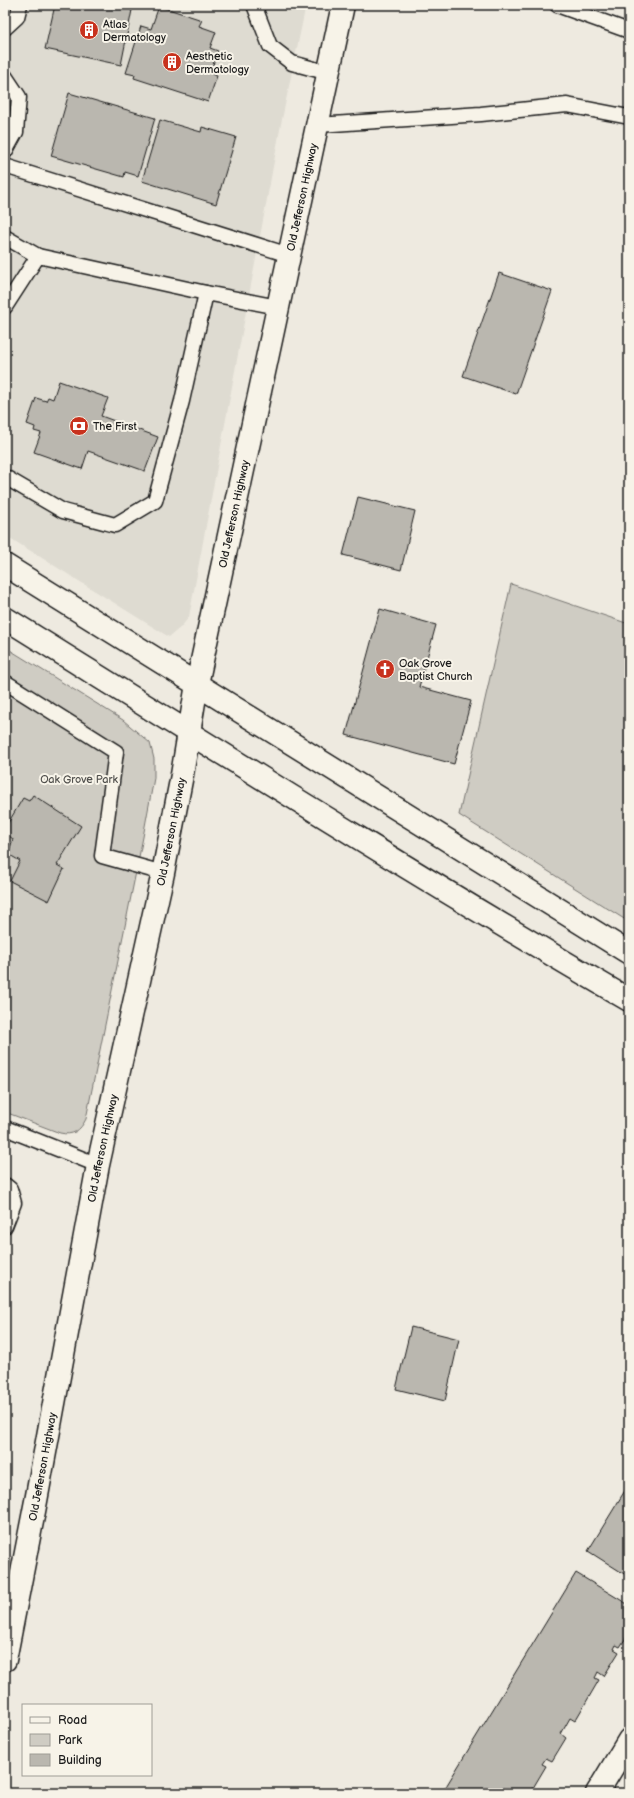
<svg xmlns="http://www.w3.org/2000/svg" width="634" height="1798" font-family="'Balsamiq Sans',sans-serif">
<rect width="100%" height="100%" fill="#eeeae0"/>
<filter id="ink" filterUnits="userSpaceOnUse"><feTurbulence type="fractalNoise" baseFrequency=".025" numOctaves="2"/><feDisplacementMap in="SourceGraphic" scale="8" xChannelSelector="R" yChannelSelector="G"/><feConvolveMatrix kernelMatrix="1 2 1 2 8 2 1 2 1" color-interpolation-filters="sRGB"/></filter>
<g filter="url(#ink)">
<path fill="#dedbd1" d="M5,5H306L281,124L189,617L181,627L169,637L5,535Z"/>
<g fill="#cfccc3" stroke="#767470">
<path d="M511,584L629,624V922L459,815Z"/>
<path d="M5,647L123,720L150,743L154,759V778L143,837L86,1119C80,1131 73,1136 60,1133L5,1112Z"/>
</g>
<g fill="#bab7af" stroke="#1c1c1c">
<path d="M55,5H122V8L132,10L121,65L45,49Z"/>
<path d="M611,5H629V10Z"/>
<path d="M159,6L202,20L199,26L216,32L210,48L218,51L210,73L217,76L208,102L134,78L135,75L126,73L141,26L151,29Z"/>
<path d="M69,93L155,118L138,176L125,172L124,177L51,156Z"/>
<path d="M160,120L201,132L202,127L236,137L216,204L142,181Z"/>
<path d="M499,273L552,291L516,394L463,376Z"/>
<path d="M59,381L108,398L101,416L158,437L145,471L88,451L82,469L34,452L41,433L34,431L35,427L27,424L36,398L46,401L48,397L53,399Z"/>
<path d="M358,497L415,511L401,570L343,555Z"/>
<path d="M380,609L436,625L419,687L471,701L454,764L346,735Z"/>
<path d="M33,795L81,826L57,865L64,869L49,901L10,881L20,861L8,854L13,839L5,833V828L23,798L29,801Z"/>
<path d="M411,1327L459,1339L445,1401L396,1389Z"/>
<path d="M629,1484V1577L588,1551Z"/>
<path d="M576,1573L629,1605V1633L620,1647L616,1645L614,1649L619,1652L604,1676L598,1672L595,1678L599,1680L575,1721L570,1718L561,1734L566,1738L552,1761L546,1758L542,1764L546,1766L530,1793H442Z"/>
</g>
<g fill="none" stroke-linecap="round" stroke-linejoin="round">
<defs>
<g id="service">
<path d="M254,5L270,46L292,63L329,73"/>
<path d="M557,5L629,31"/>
<path d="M5,28L17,17L20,5"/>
<path d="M5,76L19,97L16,132L5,152"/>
<path d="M318,125L481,114L567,105L629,117"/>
<path d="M5,166L289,255"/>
<path d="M5,237L38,256"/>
<path d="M5,307L38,256L206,293L278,307"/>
<path d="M5,477L63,511L115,525L155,501L182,401L206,293"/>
<path d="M5,682L116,752L102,856L163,873"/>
<path d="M5,1128L98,1165"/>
<path d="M5,1185L10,1189L14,1203L5,1226"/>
</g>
<path id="minor" d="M597,1793L629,1740"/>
<g id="primary">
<path d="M5,565L629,953"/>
<path d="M5,618C212,747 418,877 629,1000"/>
<path id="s1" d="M5,1660L36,1501L98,1165L163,873L182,775L197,684L343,5"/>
</g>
</defs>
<use href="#service" stroke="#1c1c1c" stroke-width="17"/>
<use href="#minor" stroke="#1c1c1c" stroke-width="25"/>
<use href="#primary" stroke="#1c1c1c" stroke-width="25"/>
<use href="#service" stroke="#f7f3e8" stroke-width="14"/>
<use href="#minor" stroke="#f7f3e8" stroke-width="22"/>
<use href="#primary" stroke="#f7f3e8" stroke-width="22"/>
</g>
</g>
<defs>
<symbol id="building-disc" viewBox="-11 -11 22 22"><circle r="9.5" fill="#c8321e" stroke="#f7f3e8"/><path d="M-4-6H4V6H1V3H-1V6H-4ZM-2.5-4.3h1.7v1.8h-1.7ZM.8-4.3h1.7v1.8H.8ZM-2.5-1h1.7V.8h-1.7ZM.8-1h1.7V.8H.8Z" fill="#fff"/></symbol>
<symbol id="bank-disc" viewBox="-11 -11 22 22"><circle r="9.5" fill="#c8321e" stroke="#f7f3e8"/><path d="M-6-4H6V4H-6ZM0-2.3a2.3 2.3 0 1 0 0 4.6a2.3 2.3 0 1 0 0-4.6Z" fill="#fff"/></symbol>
<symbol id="church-disc" viewBox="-11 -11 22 22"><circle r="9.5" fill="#c8321e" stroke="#f7f3e8"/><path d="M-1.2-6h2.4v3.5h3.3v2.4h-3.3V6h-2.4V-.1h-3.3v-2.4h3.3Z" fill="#fff"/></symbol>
</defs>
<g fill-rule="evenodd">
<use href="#building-disc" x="78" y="19" width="22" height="22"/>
<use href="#building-disc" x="161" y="51" width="22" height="22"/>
<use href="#bank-disc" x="68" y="415" width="22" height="22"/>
<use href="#church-disc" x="374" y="658" width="22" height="22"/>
</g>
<g text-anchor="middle" stroke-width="4" stroke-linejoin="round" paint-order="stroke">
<g font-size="11" fill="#1c1c1c" stroke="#f7f3e8" text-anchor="start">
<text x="103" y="28">Atlas<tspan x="103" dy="13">Dermatology</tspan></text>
<text x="186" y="60">Aesthetic<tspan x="186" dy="13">Dermatology</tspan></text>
<text x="93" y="430">The First</text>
<text x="399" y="667">Oak Grove<tspan x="399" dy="13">Baptist Church</tspan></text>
</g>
<g font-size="11" fill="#1c1c1c" stroke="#f7f3e8">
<text dy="4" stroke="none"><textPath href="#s1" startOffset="1493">Old Jefferson Highway</textPath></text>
<text dy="4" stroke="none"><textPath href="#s1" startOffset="1169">Old Jefferson Highway</textPath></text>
<text dy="4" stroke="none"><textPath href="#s1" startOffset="845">Old Jefferson Highway</textPath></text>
<text dy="4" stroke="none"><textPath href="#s1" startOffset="521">Old Jefferson Highway</textPath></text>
<text dy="4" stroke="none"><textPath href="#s1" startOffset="197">Old Jefferson Highway</textPath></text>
</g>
<g font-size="11" fill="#52514e" stroke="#f7f3e8">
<text x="79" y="783">Oak Grove Park</text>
</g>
</g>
<rect width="634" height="1798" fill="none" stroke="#f7f3e8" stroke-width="20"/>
<rect x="10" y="10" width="614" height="1778" fill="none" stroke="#1c1c1c" stroke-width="1.5" filter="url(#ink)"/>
<rect x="22" y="1704" width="130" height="72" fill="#f7f3e8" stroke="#9f9d96"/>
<rect x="30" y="1717" width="20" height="6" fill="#f7f3e8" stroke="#9f9d96"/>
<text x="58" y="1724" font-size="12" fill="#1c1c1c">Road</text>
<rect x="30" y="1734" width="20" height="12" fill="#cfccc3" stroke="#9f9d96"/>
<text x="58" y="1744" font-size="12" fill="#1c1c1c">Park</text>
<rect x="30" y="1754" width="20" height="12" fill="#bab7af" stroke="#9f9d96"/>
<text x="58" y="1764" font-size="12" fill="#1c1c1c">Building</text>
</svg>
